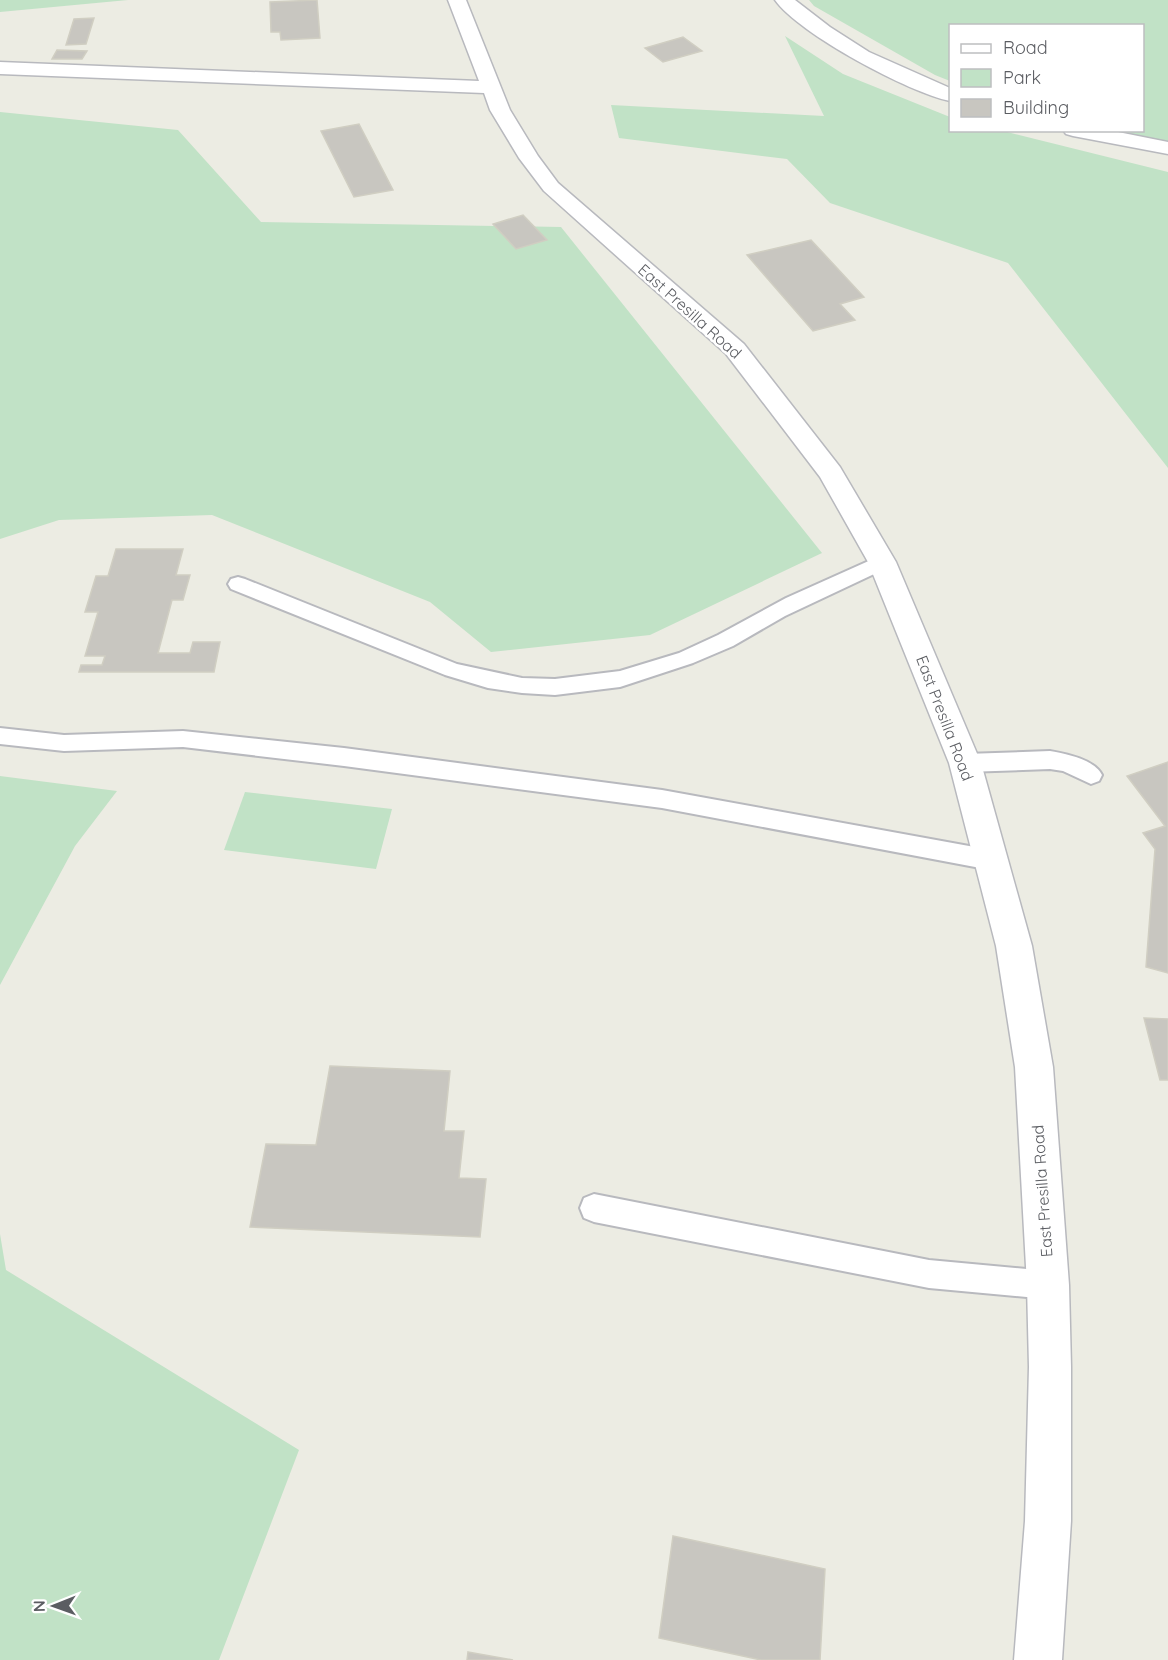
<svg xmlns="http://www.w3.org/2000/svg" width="1168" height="1660" font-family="Quicksand,sans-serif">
<rect width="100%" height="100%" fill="#ecece3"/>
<g fill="#c1e2c6">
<path d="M0,0H128L0,12Z"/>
<path d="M809,0H1168V142L1111,131L1142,130V26H950V81L935,75L814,6Z"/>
<path d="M785,36L843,74L950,117V130L1003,131L1168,172V468L1008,263L830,203L787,159L619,138L611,105L824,116Z"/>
<path d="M0,112L178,130L261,222L561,227L822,553L650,635L491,652L430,602L212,515L59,520L0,539Z"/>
<path d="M0,776L117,791L75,846L0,985Z"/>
<path d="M245,792L392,809L376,869L224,850Z"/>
<path d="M0,1234L6,1270L299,1450L219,1660H0Z"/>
</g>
<g fill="#c8c6c0" stroke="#d0cec2" stroke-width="1.5">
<path d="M317,0L320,38L281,40L280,32H271L270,2Z"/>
<path d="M94,18L86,44L66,45L74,19Z"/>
<path d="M683,37L702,51L663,62L645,48Z"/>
<path d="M57,50L87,51L82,59H52Z"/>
<path d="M359,124L393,190L354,197L321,131Z"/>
<path d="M523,215L547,240L516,249L493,224Z"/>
<path d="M811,240L864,297L840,304L855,320L813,331L747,255Z"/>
<path d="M116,549H183L176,575H190L183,600H172L158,653H190L193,642H220L214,672H79L81,665H102L105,656H85L98,612H85L96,576H108Z"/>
<path d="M1168,762V973L1146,967L1155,849L1143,833L1165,826L1127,776Z"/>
<path d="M1144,1018L1168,1019V1080H1160Z"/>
<path d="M330,1066L450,1071L444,1131H464L459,1178L486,1179L480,1237L250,1227L266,1144L316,1145Z"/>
<path d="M673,1536L825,1569L820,1660H761L659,1638Z"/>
<path d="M468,1652L513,1660H467Z"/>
</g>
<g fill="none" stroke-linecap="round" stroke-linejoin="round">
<defs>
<g id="service">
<path d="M882,555L889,557L892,562L889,567L785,616L733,646L693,663L620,687L555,695L522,693L488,688L445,675L231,589L228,584L231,579L238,577L245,579L457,664L522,678L555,679L620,671L679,653L718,635L786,598Z"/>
<path d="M0,728L64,735L183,731L344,748L662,790L991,850L999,853L1002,860L999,867L991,870L662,808L344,766L183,747L64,751L0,744Z"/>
<path d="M1050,751C1066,754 1094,759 1102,775L1099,781L1091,784L1063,771L1050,769L965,772L957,769L954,763L957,757L965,754Z"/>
<path d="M594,1194L929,1260L1048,1271L1058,1275L1062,1285L1058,1295L1048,1299L929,1288L594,1222L584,1218L580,1208L584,1198Z"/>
</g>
<g id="minor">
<path d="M448,0H466L510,110L538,156L558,183L744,344L840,467L896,562L981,763L1032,946L1053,1067L1069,1285L1071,1367V1521L1062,1660H1014L1025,1521L1029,1367L1027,1285L1015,1067L996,946L949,763L868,562L820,477L726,354L544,191L519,158L490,110L484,93L0,74V62L479,81Z"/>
<path d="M775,0H795L830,27L869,52L950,88V101C910,93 799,34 775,0Z"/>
<path d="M1063,130H1108L1168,142V154L1073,136L1066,134Z"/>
</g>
</defs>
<use href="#service" stroke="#b8b9be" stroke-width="4"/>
<use href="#minor" stroke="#b8b9be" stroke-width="3"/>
<use href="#service" fill="#fff" fill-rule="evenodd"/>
<use href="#minor" fill="#fff" fill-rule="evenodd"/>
</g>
<g text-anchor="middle" stroke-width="5" stroke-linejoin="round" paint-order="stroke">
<g font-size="16" fill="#5b5d62" stroke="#fff">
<text transform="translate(690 311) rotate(42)" y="6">East Presilla Road</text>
<text transform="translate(945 718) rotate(69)" y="6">East Presilla Road</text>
<text transform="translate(1042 1191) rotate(-94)" y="6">East Presilla Road</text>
</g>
</g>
<rect x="949" y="24" width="195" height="108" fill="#ffffff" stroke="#bdbec0" stroke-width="1.5"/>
<rect x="961" y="44" width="30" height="9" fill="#ffffff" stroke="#bdbec0" stroke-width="1.5"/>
<text x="1003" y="54" font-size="18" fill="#5b5d62">Road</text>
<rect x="961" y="69" width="30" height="18" fill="#c1e2c6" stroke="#bdbec0" stroke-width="1.5"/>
<text x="1003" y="84" font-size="18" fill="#5b5d62">Park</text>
<rect x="961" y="99" width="30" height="18" fill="#c8c6c0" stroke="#bdbec0" stroke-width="1.5"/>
<text x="1003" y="114" font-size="18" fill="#5b5d62">Building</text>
<g transform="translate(54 1606) rotate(269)" stroke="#ffffff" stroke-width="4.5" paint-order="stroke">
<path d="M0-4.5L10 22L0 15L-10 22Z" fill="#5b5d62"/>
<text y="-9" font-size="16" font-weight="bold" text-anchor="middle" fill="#5b5d62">N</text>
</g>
</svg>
